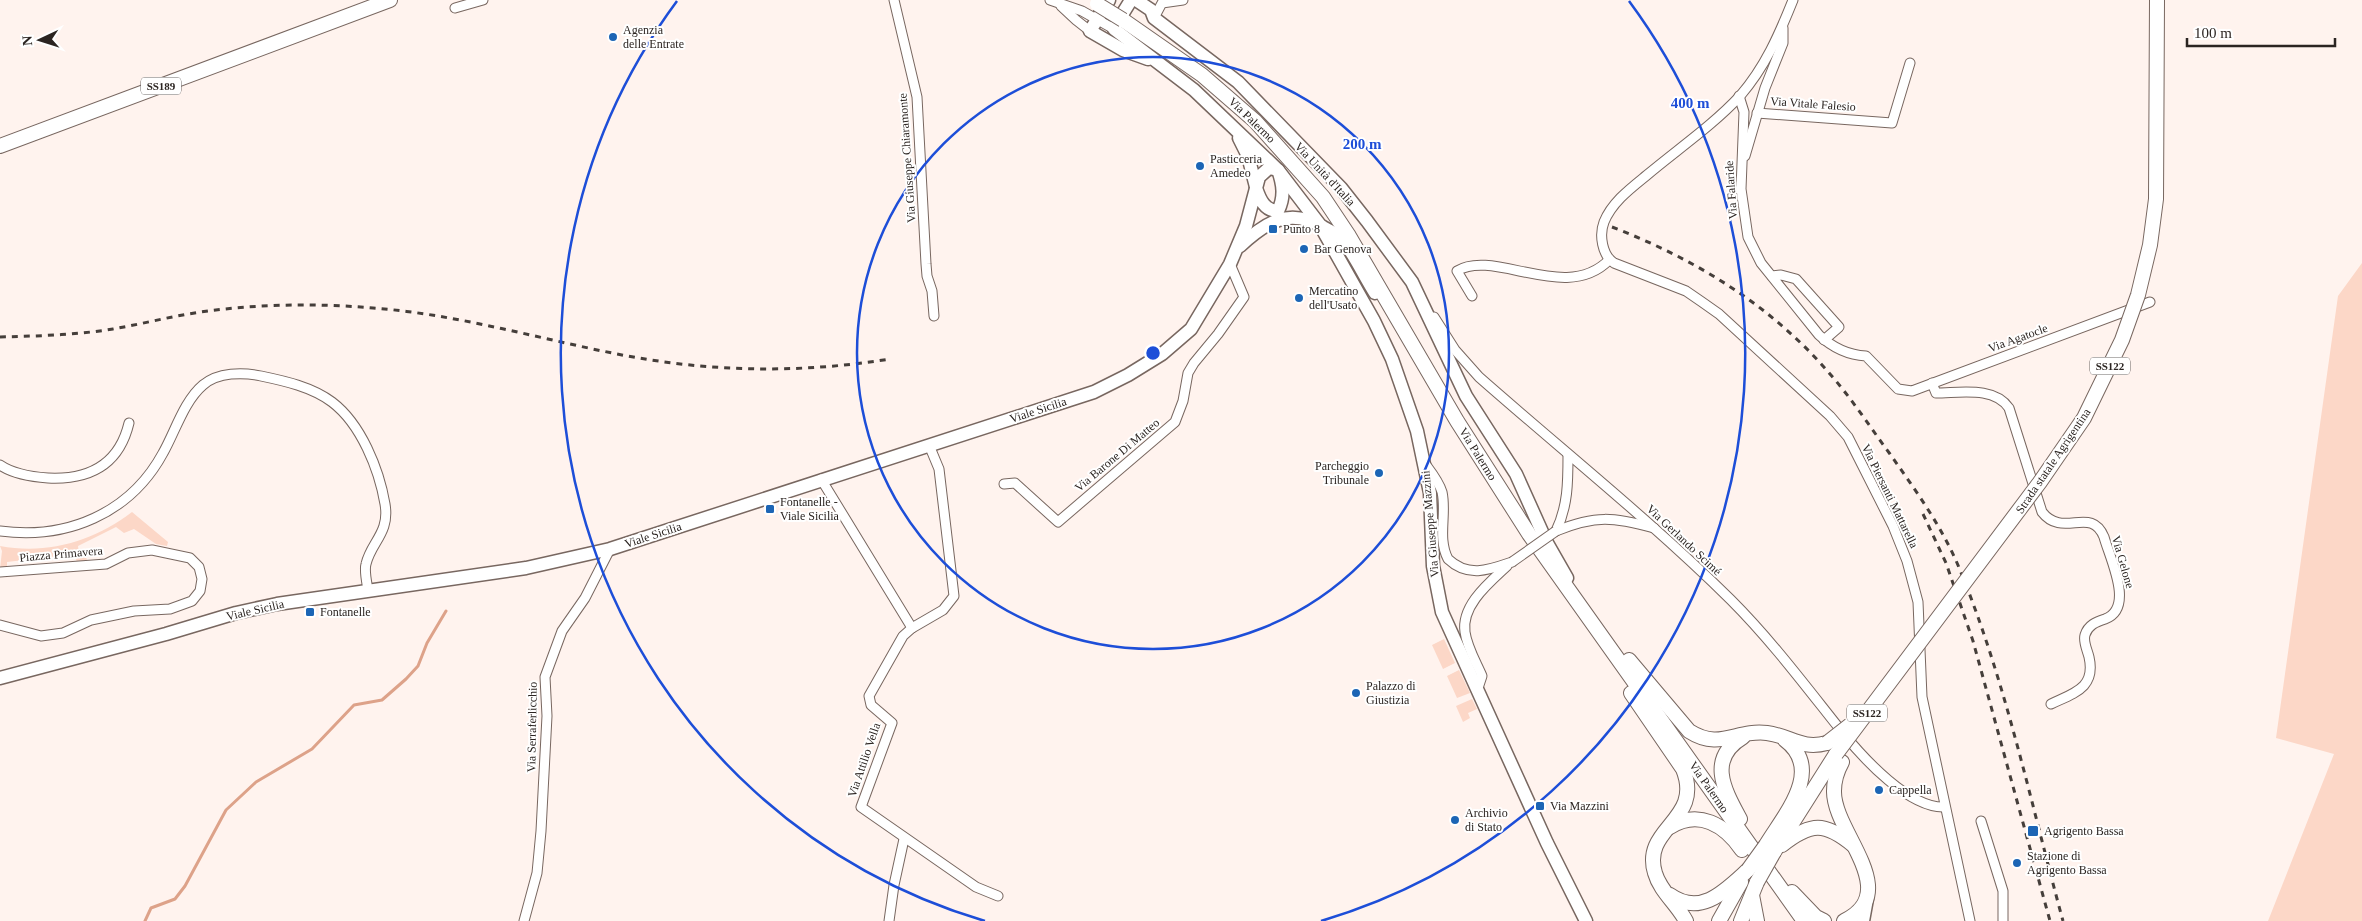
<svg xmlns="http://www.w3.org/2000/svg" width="2362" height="921" font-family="Georgia,serif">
<rect width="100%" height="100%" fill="#fff3ee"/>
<g fill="#fcd7c7">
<path d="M2362,263V921H2268L2334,754L2276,738L2338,296Z"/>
<path d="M132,512L168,542L167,546L156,544L134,529L124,533L116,527L78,546L79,555L86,554L87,562L77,563L75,554L7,562V568L0,569L2,551L0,546C48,555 94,541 132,512Z"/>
<path d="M1444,639L1455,663L1443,669L1432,645Z"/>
<path d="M1459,670L1470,693L1457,698L1447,676Z"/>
<path d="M1472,699L1477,709L1468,713L1470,718L1463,722L1456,706Z"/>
</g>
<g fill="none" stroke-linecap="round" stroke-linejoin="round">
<path stroke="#dda289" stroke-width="3" d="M145,921L151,908L175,899L185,886L226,810L256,782L312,749L354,705L382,700L406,679L418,666L427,643L446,611"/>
<defs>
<g id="street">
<path d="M894,0L917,97L926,264L927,276L932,291L934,316"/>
<path d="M1050,0L1082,11L1114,29"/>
<path d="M1793,0C1779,35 1765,67 1740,96C1713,125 1678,149 1647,175C1631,188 1612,202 1604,222C1599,235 1602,255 1614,263L1686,291L1702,302L1719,314L1830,416L1848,437L1893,526L1907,561L1918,602L1922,697L1970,921"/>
<path d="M1061,6L1076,20L1090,31"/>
<path d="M455,8L483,0"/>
<path d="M1154,18L1162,3L1183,0"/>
<path d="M1739,96L1744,112L1741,189L1748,237L1761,263L1819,335C1833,348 1847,355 1866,356L1898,389L1912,391L2150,302"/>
<path d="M1757,113L1892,123L1910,63"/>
<path d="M1745,156L1765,88L1783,43V28"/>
<path d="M1772,276L1781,275L1796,279L1839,327L1824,340"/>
<path d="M1472,296L1457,271C1494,248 1566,304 1609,260"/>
<path d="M1434,317L1455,350L1479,377C1563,451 1651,521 1731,600C1772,641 1807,688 1843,733C1864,759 1909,808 1944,807"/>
<path d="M1932,383L1936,393C1960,393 1994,386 2009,408L2042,512C2063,539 2091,505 2104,537C2110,559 2135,608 2105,619C2096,622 2088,625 2085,635C2083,642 2087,649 2089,657C2096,688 2074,693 2051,704"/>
<path d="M929,445L939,469L954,596L943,610L912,628L903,636L869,696L871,705L892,723L861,807L976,887L998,896"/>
<path d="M0,465C13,474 33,477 48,478C89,480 119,465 129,423"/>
<path d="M1426,465C1432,473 1439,482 1442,492C1447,514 1437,538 1448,559C1468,578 1489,570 1512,562"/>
<path d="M821,479L912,628"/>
<path d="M1004,484L1015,483L1058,522L1175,422L1183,401L1188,373L1194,363L1218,334L1244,297L1230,264"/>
<path d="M0,531C66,540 130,514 163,453C175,432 184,401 203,385C218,372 243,372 261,376C285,381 312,387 332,402C361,424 379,469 385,504C390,533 371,542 366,564C364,571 367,583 368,590"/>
<path d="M1556,531C1596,515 1613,517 1654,528"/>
<path d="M1556,531C1568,506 1568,482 1568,455"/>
<path d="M0,572L106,564L128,553L152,550L190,558L199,567L202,579L200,591L192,601L170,609L134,611L91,620L63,633L41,636L0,625"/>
<path d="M1477,691L1482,676C1476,662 1467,647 1465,632C1461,605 1490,582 1507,566"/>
<path d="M1981,821L2003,891V921"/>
<path d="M524,921L537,873L541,831L547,716L545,677L562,631L585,598L610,549"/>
<path d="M889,921L894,885L904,839"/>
</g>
<g id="secondary">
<path d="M1109,0L1090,31L1123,50L1148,59"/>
<path d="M1136,0L1151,10L1154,18L1238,82L1341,188L1367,221L1412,282L1466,396L1516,474L1547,543L1567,578"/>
<path d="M1115,26L1131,0"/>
<path d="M1114,29L1194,90L1278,170L1320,225L1374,321L1392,359L1417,431L1430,493L1433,566L1442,612L1547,843L1586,921"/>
<path d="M1239,138L1248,156L1256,187"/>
<path d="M1240,246C1266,222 1289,207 1323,227C1331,231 1339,236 1345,243C1356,258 1365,277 1375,293"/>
<path d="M0,678L166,634L236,613L277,604L526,568L610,549L1094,392L1128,375L1162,354L1191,329L1230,264L1246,226L1259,177L1269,168L1278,170C1283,184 1285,197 1278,211C1265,211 1260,200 1256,188"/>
<path d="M1863,921L1867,899"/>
</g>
<g id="primary">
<path d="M1123,20L1202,75L1255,121L1323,197L1349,236L1457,421L1529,534L1804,921"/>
<path d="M0,146L390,0"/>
<path d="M1629,660L1689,731C1720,751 1736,729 1767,733C1791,736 1801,750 1827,743"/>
<path d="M1631,693L1683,769C1704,821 1641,827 1655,873C1660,891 1677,904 1686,921"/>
<path d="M1842,762C1837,771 1834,781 1834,791C1833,832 1904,892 1844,921"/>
<path d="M1740,819C1725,791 1706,759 1743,737"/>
<path d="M1670,827C1699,809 1725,825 1742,850"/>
<path d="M1766,845C1784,815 1825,770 1785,740"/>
<path d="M1782,845C1811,822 1825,822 1853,845"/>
<path d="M1774,852L1836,754"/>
<path d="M1792,892L1816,917L1824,921"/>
<path d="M1670,895C1701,917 1725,891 1748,870"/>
<path d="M1752,895L1757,921"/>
<path d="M1719,921L1741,882"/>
<path d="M1741,921L1757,882"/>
</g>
</defs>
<use href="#street" stroke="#786760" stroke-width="11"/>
<use href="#secondary" stroke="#786760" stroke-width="15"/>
<use href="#primary" stroke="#786760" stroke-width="16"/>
<use href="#street" stroke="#fff" stroke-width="9"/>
<use href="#secondary" stroke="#fff" stroke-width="12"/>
<use href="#primary" stroke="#fff" stroke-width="14"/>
<g stroke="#453e3a" stroke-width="3" stroke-dasharray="6 6" stroke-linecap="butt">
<path d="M1612,227C1695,259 1771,305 1830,374C1852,399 1870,427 1890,454C1916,491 1943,528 1960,570C2006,682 2031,804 2063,921"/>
<path d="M0,337C37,336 76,335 113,329C142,324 172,316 201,312C257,304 316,303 373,308C454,314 533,337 612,353C705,372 797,374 890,359"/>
<path d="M1923,514L1946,563L1973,641L2050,921"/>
</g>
<defs>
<path id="street-bridge" d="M1512,562L1556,531"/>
<g id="primary-bridge">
<path d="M1097,4L1123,20"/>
<path d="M1827,743L1850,725"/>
<path d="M1836,754L2040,482L2084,418L2122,340L2138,295L2150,245L2156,199L2157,0"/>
<path d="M1748,870L1766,845"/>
<path d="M1757,882L1774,852"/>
</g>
</defs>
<use href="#street-bridge" stroke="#786760" stroke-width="11" stroke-linecap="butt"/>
<use href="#primary-bridge" stroke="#786760" stroke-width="16" stroke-linecap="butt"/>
<use href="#street-bridge" stroke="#fff" stroke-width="9"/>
<use href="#primary-bridge" stroke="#fff" stroke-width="14"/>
</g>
<g fill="none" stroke="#1d4ed8" stroke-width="2.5">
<circle cx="1153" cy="353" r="296"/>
<path d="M985 921A592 592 0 0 1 677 1M1629 1A592 592 0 0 1 1321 921"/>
</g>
<g fill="#1c65b5" stroke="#fff" stroke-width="2">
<circle cx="613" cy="37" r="5"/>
<circle cx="1200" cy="166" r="5"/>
<rect x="1268" y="224" width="10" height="10" rx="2.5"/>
<circle cx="1304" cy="249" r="5"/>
<circle cx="1299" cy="298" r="5"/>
<circle cx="1379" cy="473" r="5"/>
<rect x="765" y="504" width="10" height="10" rx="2.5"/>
<rect x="305" y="607" width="10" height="10" rx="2.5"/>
<circle cx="1356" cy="693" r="5"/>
<circle cx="1879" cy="790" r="5"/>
<rect x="1535" y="801" width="10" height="10" rx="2.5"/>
<circle cx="1455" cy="820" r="5"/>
<rect x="2027" y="825" width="12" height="12" rx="2.5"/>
<circle cx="2017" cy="863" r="5"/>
</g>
<g text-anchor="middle" stroke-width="4" stroke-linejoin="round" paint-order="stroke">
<g fill="#fff" stroke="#6b6664" stroke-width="1">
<rect x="141" y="77.5" width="40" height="17" rx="4"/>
<rect x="2090" y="357.5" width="40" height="17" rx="4"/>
<rect x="1847" y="704.5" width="40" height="17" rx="4"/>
</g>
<g font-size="11" font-weight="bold" fill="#2b2421">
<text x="161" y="90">SS189</text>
<text x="2110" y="370">SS122</text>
<text x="1867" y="717">SS122</text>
</g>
<g font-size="12" fill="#2b2421" stroke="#fff" text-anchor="start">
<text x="623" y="34">Agenzia<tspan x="623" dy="14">delle Entrate</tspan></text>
<text x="1210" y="163">Pasticceria<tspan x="1210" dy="14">Amedeo</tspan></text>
<text x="1283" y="233">Punto 8</text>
<text x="1314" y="253">Bar Genova</text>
<text x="1309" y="295">Mercatino<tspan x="1309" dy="14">dell'Usato</tspan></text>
<text x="1369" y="470" text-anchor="end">Parcheggio<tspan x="1369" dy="14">Tribunale</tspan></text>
<text x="780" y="506">Fontanelle -<tspan x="780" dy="14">Viale Sicilia</tspan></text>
<text x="320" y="616">Fontanelle</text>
<text x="1366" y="690">Palazzo di<tspan x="1366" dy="14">Giustizia</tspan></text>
<text x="1889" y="794">Cappella</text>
<text x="1550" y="810">Via Mazzini</text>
<text x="1465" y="817">Archivio<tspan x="1465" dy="14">di Stato</tspan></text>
<text x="2044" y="835">Agrigento Bassa</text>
<text x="2027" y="860">Stazione di<tspan x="2027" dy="14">Agrigento Bassa</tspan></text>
</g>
<g font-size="12" fill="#2b2421" stroke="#fff">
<text transform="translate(1813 104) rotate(4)" y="4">Via Vitale Falesio</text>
<text transform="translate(1252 120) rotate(44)" y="4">Via Palermo</text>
<text transform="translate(907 158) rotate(-94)" y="4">Via Giuseppe Chiaramonte</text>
<text transform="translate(1325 174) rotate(47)" y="4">Via Unità d'Italia</text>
<text transform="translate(1731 190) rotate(-94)" y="4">Via Falaride</text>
<text transform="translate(2018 338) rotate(-20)" y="4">Via Agatocle</text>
<text transform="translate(1038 410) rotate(-18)" y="4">Viale Sicilia</text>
<text transform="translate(1478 454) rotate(58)" y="4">Via Palermo</text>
<text transform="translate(1117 455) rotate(-40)" y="4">Via Barone Di Matteo</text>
<text transform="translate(2053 461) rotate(-56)" y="4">Strada statale Agrigentina</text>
<text transform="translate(1890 496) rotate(64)" y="4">Via Piersanti Mattarella</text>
<text transform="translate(1430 524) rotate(-95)" y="4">Via Giuseppe Mazzini</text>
<text transform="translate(653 535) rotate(-18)" y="4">Viale Sicilia</text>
<text transform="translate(1684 540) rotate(43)" y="4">Via Gerlando Scimé</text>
<text transform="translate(61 554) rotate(-5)" y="4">Piazza Primavera</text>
<text transform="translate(2123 562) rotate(74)" y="4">Via Gelone</text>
<text transform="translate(255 610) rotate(-13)" y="4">Viale Sicilia</text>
<text transform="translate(532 727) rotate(-89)" y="4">Via Serraferlicchio</text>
<text transform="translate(864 760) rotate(-71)" y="4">Via Attilio Vella</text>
<text transform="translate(1709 787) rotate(55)" y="4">Via Palermo</text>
</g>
</g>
<circle cx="1153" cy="353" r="8" fill="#1d4ed8" stroke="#fff" stroke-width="2.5"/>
<g font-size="15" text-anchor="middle" font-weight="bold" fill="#1d4ed8" stroke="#fff" stroke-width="4" stroke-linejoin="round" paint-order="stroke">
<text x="1690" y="108">400 m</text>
<text x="1362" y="149">200 m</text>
</g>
<g transform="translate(40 40) rotate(266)" stroke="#ffffff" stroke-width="4" paint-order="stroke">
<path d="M0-4L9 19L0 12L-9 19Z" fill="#2b2421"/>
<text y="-8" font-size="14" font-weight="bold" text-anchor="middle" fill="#2b2421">N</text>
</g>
<path d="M2187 38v8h148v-8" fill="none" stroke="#2b2421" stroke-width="2.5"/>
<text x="2194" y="38" font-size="15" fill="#2b2421" stroke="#ffffff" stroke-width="4" paint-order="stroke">100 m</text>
</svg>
